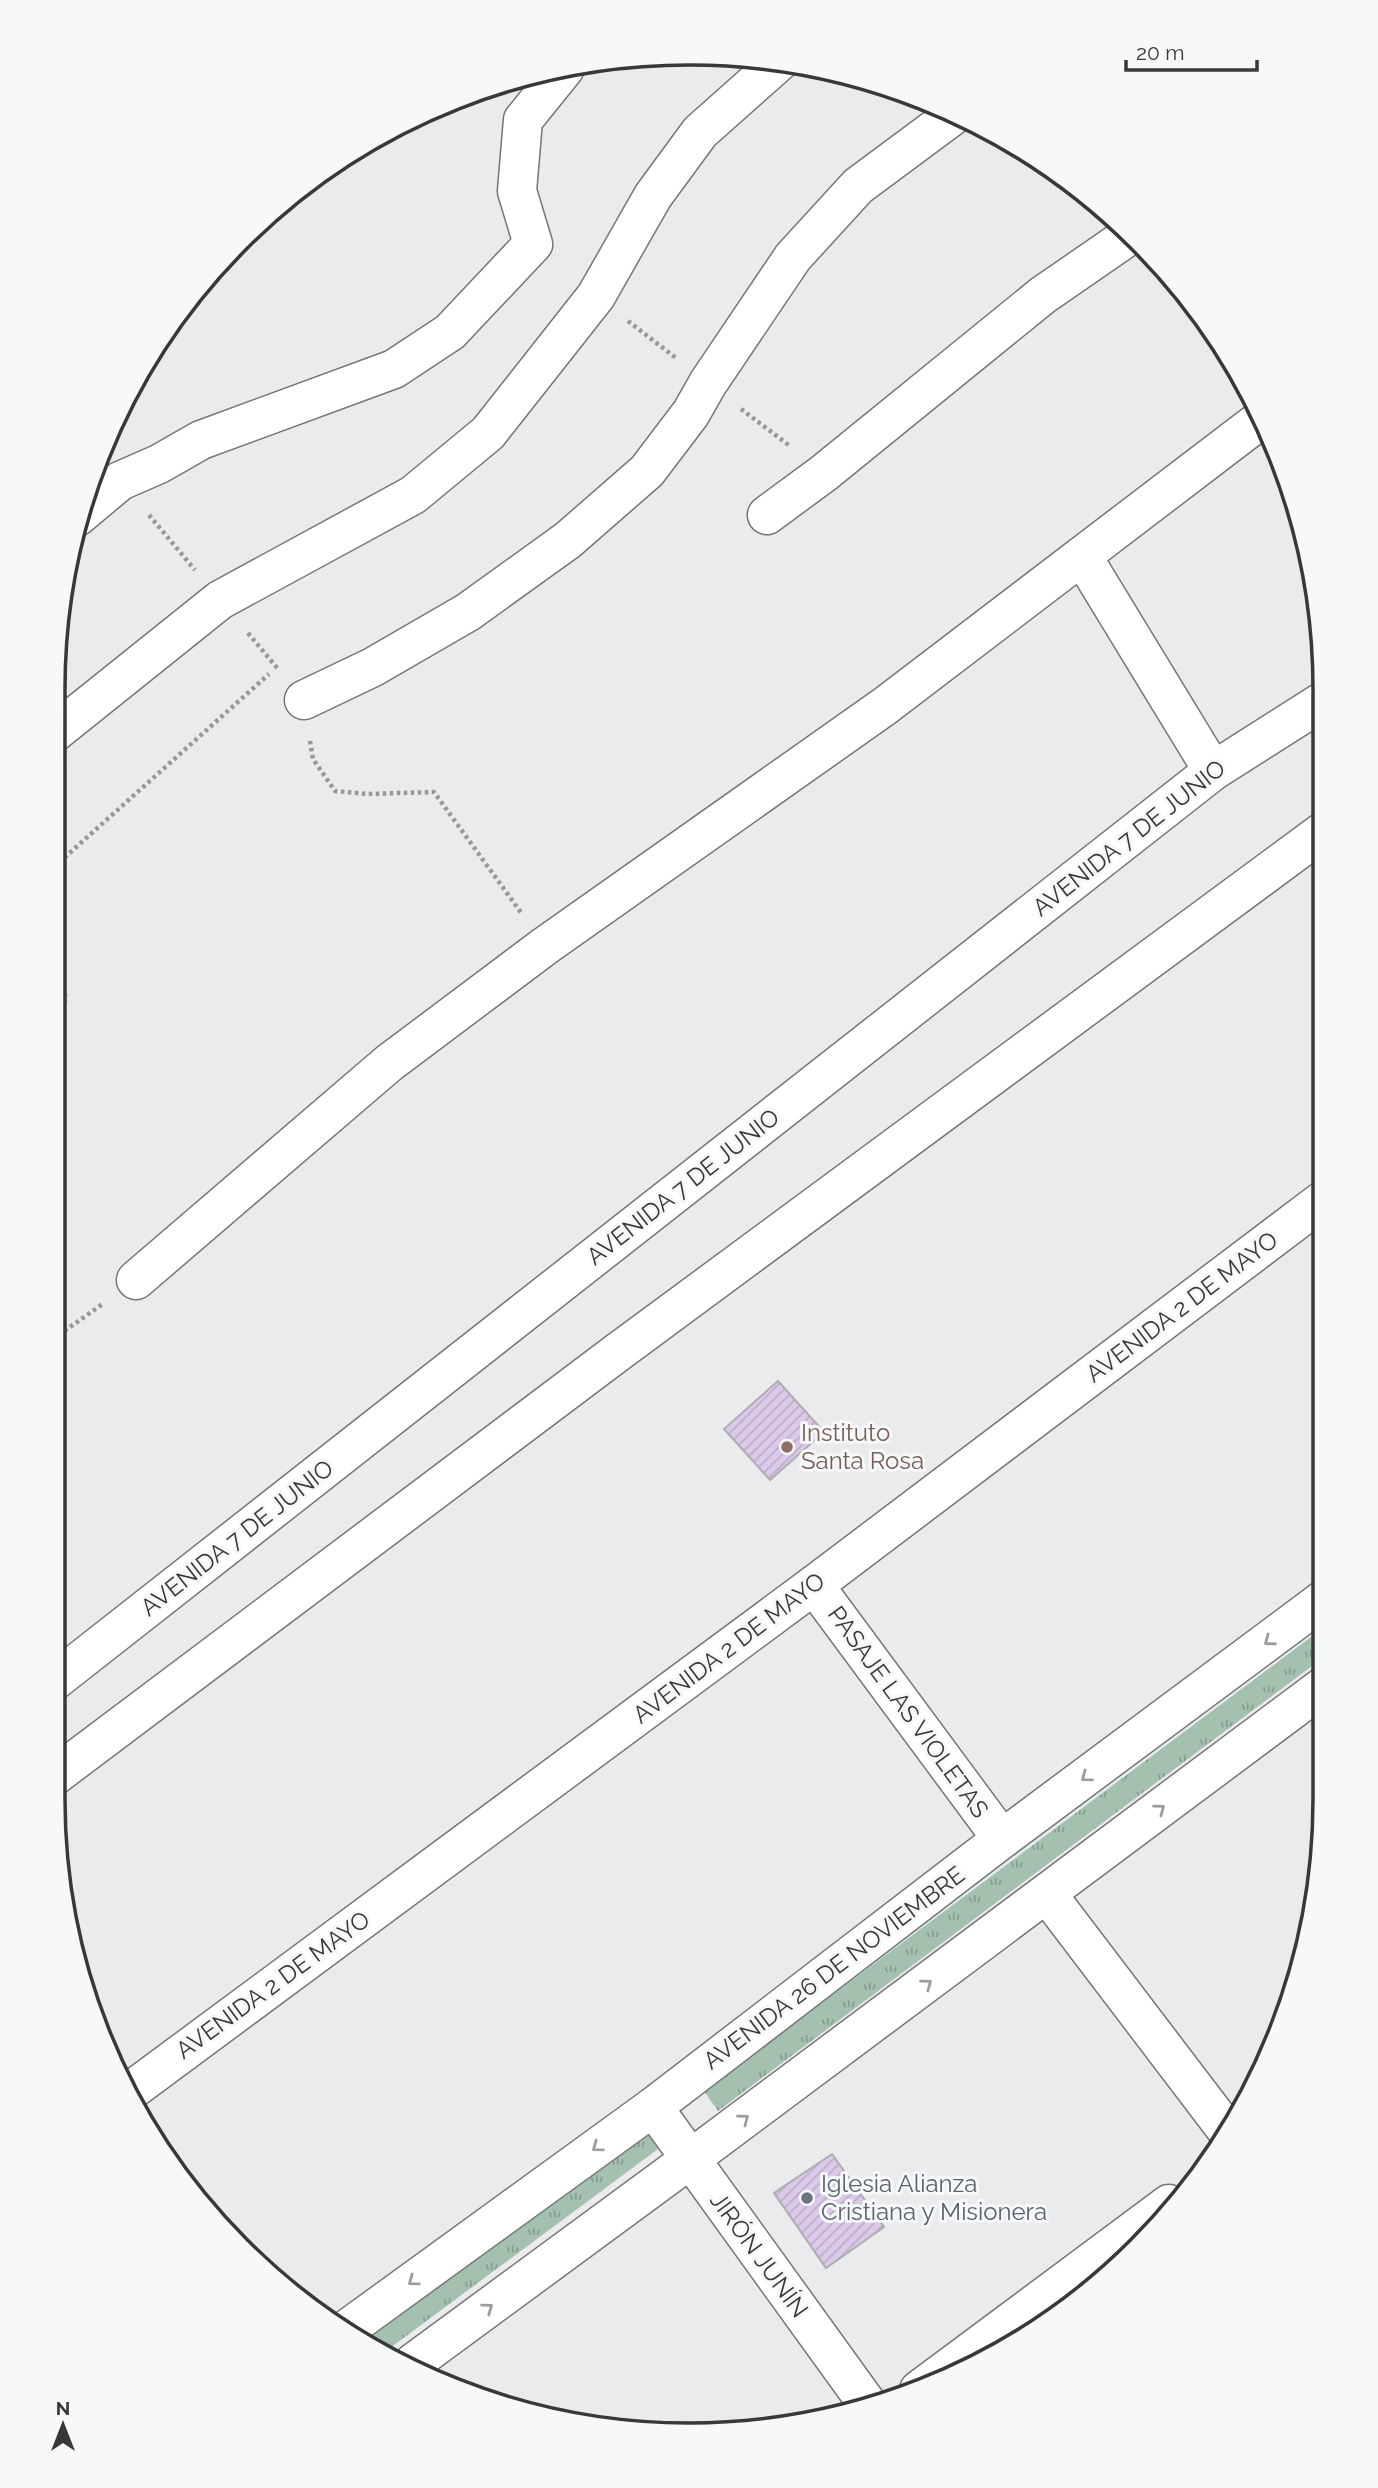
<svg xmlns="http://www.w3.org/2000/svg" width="1378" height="2488" font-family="Raleway,sans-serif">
<defs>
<pattern id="grass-tufts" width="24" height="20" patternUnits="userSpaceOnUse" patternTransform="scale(1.75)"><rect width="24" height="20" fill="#a3c1ae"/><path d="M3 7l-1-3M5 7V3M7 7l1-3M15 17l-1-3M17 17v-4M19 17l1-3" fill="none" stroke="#869e8f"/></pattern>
<pattern id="building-hatch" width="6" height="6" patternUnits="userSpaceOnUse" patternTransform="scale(1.75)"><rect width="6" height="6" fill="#dbc9e9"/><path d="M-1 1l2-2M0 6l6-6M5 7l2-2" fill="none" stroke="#bdadc9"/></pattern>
</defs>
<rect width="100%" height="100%" fill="#eaebed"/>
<g fill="url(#grass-tufts)">
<path d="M1323,1628L1324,1657L718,2111L704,2091Z"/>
<path d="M644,2128L658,2149L386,2351L362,2340Z"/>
</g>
<g fill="url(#building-hatch)" stroke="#aeadaf" stroke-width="2">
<path d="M778,1381L824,1432L770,1480L724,1429Z"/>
<path d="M832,2154L884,2227L826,2268L774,2193Z"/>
</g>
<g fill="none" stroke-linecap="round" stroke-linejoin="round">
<defs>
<g id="street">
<path d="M767,515L824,473L1043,295L1130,235"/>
<path d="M77,517L120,481L159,464L201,440L394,369L450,332L533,244L517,191L523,120L565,68"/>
<path d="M1082,556L1213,771"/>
<path d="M304,700L373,667L468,612L568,540L647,471L691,413L708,383L793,257L858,186L955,114"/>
<path d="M54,733L220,600L413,495L488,433L596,296L653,196L700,132L781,60"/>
<path d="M136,1280L389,1063L545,946L885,706L1260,420"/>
<path d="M814,1585L1002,1839"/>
<path d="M53,1682L1213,771L1320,703"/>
<path d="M53,1777L618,1352L1321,833"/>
<path d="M1047,1894L1228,2132"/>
<path d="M132,2090L814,1585L1322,1201"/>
<path d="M653,2107L866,2402"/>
<path d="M919,2390L1169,2204"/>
</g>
<g id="secondary">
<path d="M343,2332L653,2107L1002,1839L1323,1600"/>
<path d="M413,2363L689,2160L1324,1686"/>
</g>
</defs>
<use href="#street" stroke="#757677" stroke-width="41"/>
<use href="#secondary" stroke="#757677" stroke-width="41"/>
<g stroke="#98989a" stroke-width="4.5" stroke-dasharray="3.5 3.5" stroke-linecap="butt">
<path d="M628,321L676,358"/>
<path d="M741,409L790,446"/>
<path d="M149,515L195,570"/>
<path d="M248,633L278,669"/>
<path d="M310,741L313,759L335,791L367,794L434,792L522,914"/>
<path d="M54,867L269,674"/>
<path d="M53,1011L67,999L53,972"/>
<path d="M53,1339L104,1303"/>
</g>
<use href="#street" stroke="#fff" stroke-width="38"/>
<use href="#secondary" stroke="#fff" stroke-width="38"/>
</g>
<defs><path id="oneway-chevron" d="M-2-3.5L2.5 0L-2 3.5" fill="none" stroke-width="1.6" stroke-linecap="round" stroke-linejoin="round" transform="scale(1.75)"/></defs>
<g stroke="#9c9c9c">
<use href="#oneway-chevron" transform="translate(1269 1641) rotate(143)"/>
<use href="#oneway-chevron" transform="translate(1086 1777) rotate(143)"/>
<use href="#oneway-chevron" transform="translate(1160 1809) rotate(-37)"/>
<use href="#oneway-chevron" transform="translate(927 1984) rotate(-37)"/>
<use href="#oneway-chevron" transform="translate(744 2119) rotate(-37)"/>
<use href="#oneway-chevron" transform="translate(597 2147) rotate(144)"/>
<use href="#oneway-chevron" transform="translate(413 2281) rotate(144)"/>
<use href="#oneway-chevron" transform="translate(488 2308) rotate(-36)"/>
</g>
<circle fill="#8d6e63" stroke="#f7f8fa" stroke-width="2.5" cx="787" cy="1447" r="7"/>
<circle fill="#6b7280" stroke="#f7f8fa" stroke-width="2.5" cx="807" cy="2198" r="7"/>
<g text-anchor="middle" stroke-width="6" stroke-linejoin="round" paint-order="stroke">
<g font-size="24" fill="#383839" stroke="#f7f8fa">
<text transform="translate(1129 838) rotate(-38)" y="8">AVENIDA 7 DE JUNIO</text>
<text transform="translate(683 1187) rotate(-38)" y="8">AVENIDA 7 DE JUNIO</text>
<text transform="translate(1182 1307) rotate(-37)" y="8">AVENIDA 2 DE MAYO</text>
<text transform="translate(237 1538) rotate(-38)" y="8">AVENIDA 7 DE JUNIO</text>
<text transform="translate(729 1648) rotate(-37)" y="8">AVENIDA 2 DE MAYO</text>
<text transform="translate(908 1712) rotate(54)" y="8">PASAJE LAS VIOLETAS</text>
<text transform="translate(834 1968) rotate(-37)" y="8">AVENIDA 26 DE NOVIEMBRE</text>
<text transform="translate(273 1985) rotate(-36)" y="8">AVENIDA 2 DE MAYO</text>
<text transform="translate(759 2255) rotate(54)" y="8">JIRÓN JUNÍN</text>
</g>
<g font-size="24" fill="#785e54" stroke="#f7f8fa" text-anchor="start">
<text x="801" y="1441">Instituto<tspan x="801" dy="28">Santa Rosa</tspan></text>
</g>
<g font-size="24" fill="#5b616d" stroke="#f7f8fa" text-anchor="start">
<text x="821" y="2192">Iglesia Alianza<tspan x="821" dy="28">Cristiana y Misionera</tspan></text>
</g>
</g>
<path d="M0 0H1378V2488H0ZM689 65H689A624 624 0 0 1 1313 689V1799A624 624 0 0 1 689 2423H689A624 624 0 0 1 65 1799V689A624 624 0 0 1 689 65Z" fill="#f7f8fa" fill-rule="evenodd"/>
<path fill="none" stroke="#383839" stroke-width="3.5" d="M689 65H689A624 624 0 0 1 1313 689V1799A624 624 0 0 1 689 2423H689A624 624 0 0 1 65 1799V689A624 624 0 0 1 689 65Z"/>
<g transform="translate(63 2425)" stroke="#f7f8fa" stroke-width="5" paint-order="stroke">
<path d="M0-5L12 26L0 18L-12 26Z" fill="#383839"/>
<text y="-10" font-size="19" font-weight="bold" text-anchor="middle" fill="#383839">N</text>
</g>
<path d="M1126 60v10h131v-10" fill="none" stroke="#383839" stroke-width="3.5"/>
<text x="1136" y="60" font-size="21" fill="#383839" stroke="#f7f8fa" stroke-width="5" paint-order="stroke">20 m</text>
</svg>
